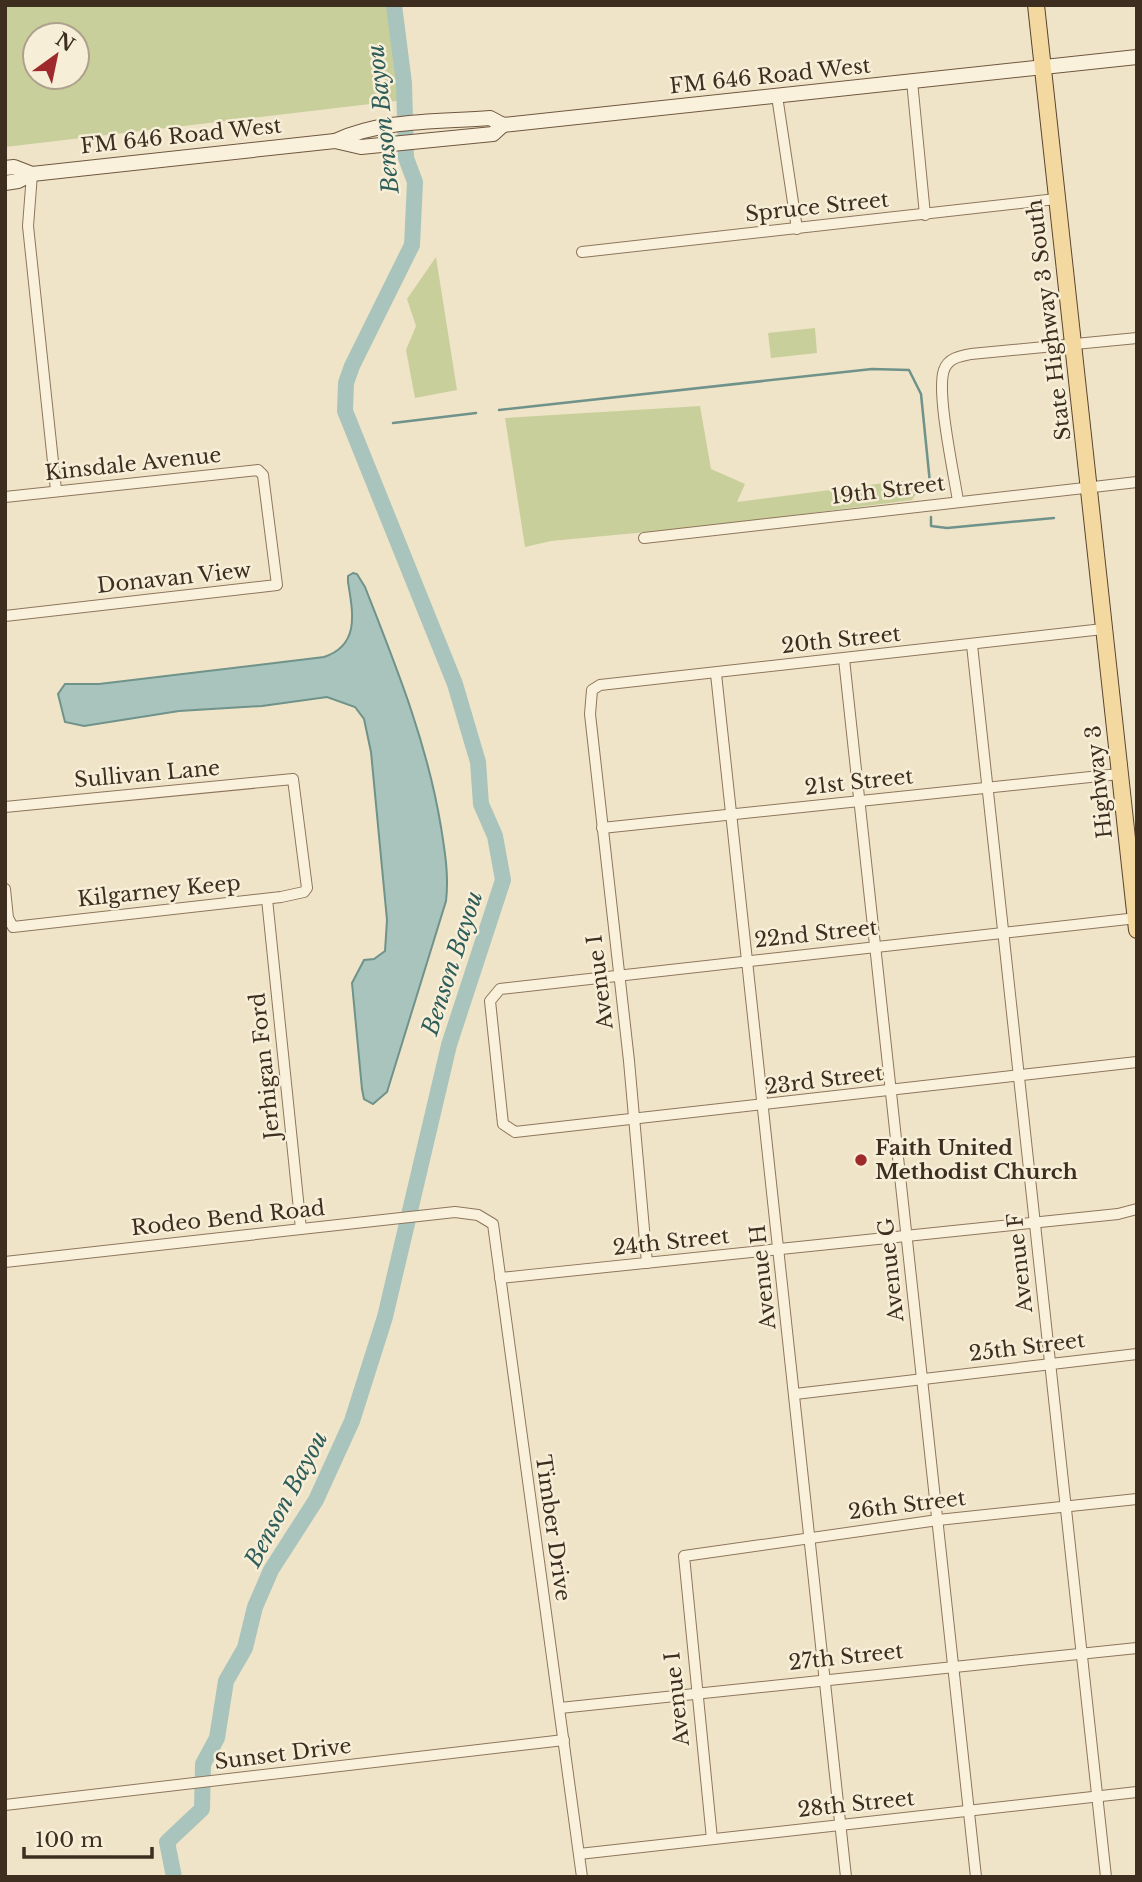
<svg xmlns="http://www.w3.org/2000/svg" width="1142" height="1882" font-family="'Libre Baskerville',serif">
<rect width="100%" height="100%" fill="#f0e4c8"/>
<g fill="#c9cf9b" fill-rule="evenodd">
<path d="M5,5H392L404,100L5,147ZM35,35H77V77H35Z"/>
<path d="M436,257L457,390L415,398L406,350L416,326L407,299Z"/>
<path d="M815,328L817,353L771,358L768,333Z"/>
<path d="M700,406L711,469L745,484L737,502L900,481L921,487L912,500L711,526L551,541L525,547L505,418Z"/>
</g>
<path fill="#a9c4bc" stroke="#6f938a" stroke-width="2" d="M353,573L357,574L365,587C396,666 427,742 441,827C445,852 449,876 446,901L387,1092L373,1104L364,1099L362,1089L352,983L364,960L374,959L385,951L387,920L371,752L364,719L355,707L327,697L262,706L179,711L84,726L65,722L58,694L65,684H99L324,657C360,645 353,613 348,582V576Z"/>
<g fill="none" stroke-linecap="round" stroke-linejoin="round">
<g stroke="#6f938a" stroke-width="2.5">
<path d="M499,410L872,369L909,370L921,394L931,493"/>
<path d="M393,423L476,413"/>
<path d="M357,444L360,442"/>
<path d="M931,517V526L947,528L1054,518"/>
</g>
<path stroke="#a9c4bc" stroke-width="16" d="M174,1877L167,1842L202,1809L203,1764L217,1738L226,1681L245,1648L255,1607L271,1570L316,1500L352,1421L385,1317L449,1045L503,880L495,836L481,804L478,762L455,684L345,411L346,383L352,366L412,245L415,182L406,158L404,83L394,5"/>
<defs>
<g id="minor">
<path d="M912,81L925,215"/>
<path d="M777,96L797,229"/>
<path d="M32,174L28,226L56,490"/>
<path d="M582,252L1056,199"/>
<path d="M5,497L258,470L263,475L277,585L5,616"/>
<path d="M958,501C954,474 936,392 944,370C948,358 960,356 971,354L1137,338"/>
<path d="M644,538L1137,482"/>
<path d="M972,645L1106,1877"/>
<path d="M844,659L976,1877"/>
<path d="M716,674L846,1877"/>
<path d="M5,807L293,779L307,888L304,892L281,897L13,927L8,918L5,889"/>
<path d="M602,828L1119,774"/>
<path d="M267,899L301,1229"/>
<path d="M1137,918L500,989L490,1001L503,1124L515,1132L1137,1062"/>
<path d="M5,1262L455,1212L478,1215L493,1224L582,1877"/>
<path d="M647,1263L629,1061L590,714L592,690L600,685L1103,629"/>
<path d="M500,1278L1118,1214L1137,1209"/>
<path d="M795,1394L1137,1354"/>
<path d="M560,1708L1137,1648"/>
<path d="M5,1805L564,1740"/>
<path d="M712,1839L684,1556L938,1520L1137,1499"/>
<path d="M579,1854L1137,1792"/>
</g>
<g id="secondary">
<path d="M335,141C383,119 438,122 490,118L503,125L1137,57"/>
<path d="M5,168L14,167L32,174"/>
<path d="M5,183L18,181L32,174L335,141L361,147L493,134L503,125"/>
</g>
<path id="primary" d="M1036,5L1137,930"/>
</defs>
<use href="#minor" stroke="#8d765c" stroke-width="12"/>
<use href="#secondary" stroke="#6f573f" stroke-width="16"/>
<use href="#primary" stroke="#5b4430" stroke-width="18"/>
<use href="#minor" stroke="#faf1dc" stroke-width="10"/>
<use href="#secondary" stroke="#faf1dc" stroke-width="14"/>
<use href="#primary" stroke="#f3d9a0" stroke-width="16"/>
</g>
<circle fill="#9e2a2b" stroke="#f7eed8" stroke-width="2.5" cx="861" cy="1160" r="7"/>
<g text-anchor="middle" stroke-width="5" stroke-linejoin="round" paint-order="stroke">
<g font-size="21" fill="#3d2e20" stroke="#f7eed8">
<text transform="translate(770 76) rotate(-6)" y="7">FM 646 Road West</text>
<text transform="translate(181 136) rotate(-6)" y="7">FM 646 Road West</text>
<text transform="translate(817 207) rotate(-6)" y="7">Spruce Street</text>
<text transform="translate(1049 320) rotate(-97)" y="7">State Highway 3 South</text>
<text transform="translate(133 464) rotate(-6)" y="7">Kinsdale Avenue</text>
<text transform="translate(888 490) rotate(-7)" y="7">19th Street</text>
<text transform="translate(174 578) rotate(-6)" y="7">Donavan View</text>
<text transform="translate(841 640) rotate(-6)" y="7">20th Street</text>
<text transform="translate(147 774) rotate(-5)" y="7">Sullivan Lane</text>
<text transform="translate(859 782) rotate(-6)" y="7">21st Street</text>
<text transform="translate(1099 782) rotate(-96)" y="7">Highway 3</text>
<text transform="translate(159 891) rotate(-6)" y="7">Kilgarney Keep</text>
<text transform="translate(816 934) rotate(-6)" y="7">22nd Street</text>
<text transform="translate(600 982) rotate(-97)" y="7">Avenue I</text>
<text transform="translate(265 1066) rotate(-96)" y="7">Jerhigan Ford</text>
<text transform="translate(824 1080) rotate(-7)" y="7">23rd Street</text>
<text transform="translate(228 1218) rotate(-6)" y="7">Rodeo Bend Road</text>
<text transform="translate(671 1242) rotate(-6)" y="7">24th Street</text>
<text transform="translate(1020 1263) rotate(-96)" y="7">Avenue F</text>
<text transform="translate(891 1270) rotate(-96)" y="7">Avenue G</text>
<text transform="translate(763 1277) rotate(-96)" y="7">Avenue H</text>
<text transform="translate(1027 1347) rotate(-7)" y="7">25th Street</text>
<text transform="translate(907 1505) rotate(-7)" y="7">26th Street</text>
<text transform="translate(553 1528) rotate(82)" y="7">Timber Drive</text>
<text transform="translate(846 1657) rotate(-6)" y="7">27th Street</text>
<text transform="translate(677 1699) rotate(-96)" y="7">Avenue I</text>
<text transform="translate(283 1754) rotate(-7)" y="7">Sunset Drive</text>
<text transform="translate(856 1804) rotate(-6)" y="7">28th Street</text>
</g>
<g font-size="21" font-weight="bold" fill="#3d2e20" stroke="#f7eed8" text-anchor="start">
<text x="875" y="1155">Faith United<tspan x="875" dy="24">Methodist Church</tspan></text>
</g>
<g font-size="23" font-style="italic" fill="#2f5d5a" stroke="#f7eed8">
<text transform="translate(383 119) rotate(-96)" y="8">Benson Bayou</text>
<text transform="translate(452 963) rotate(-72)" y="8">Benson Bayou</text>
<text transform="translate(286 1499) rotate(-62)" y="8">Benson Bayou</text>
</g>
</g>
<rect width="1142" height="1882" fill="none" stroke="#3d2e20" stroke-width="14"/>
<g transform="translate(56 56) rotate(33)"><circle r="33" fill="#f7eed8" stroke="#ada18e" stroke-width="2"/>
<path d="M0-5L12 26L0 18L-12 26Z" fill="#9e2a2b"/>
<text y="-10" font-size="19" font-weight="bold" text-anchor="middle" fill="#3d2e20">N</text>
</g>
<path d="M24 1847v10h128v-10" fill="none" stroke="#3d2e20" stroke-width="3.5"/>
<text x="35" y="1847" font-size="21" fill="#3d2e20" stroke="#f7eed8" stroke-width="5" paint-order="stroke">100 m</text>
</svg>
